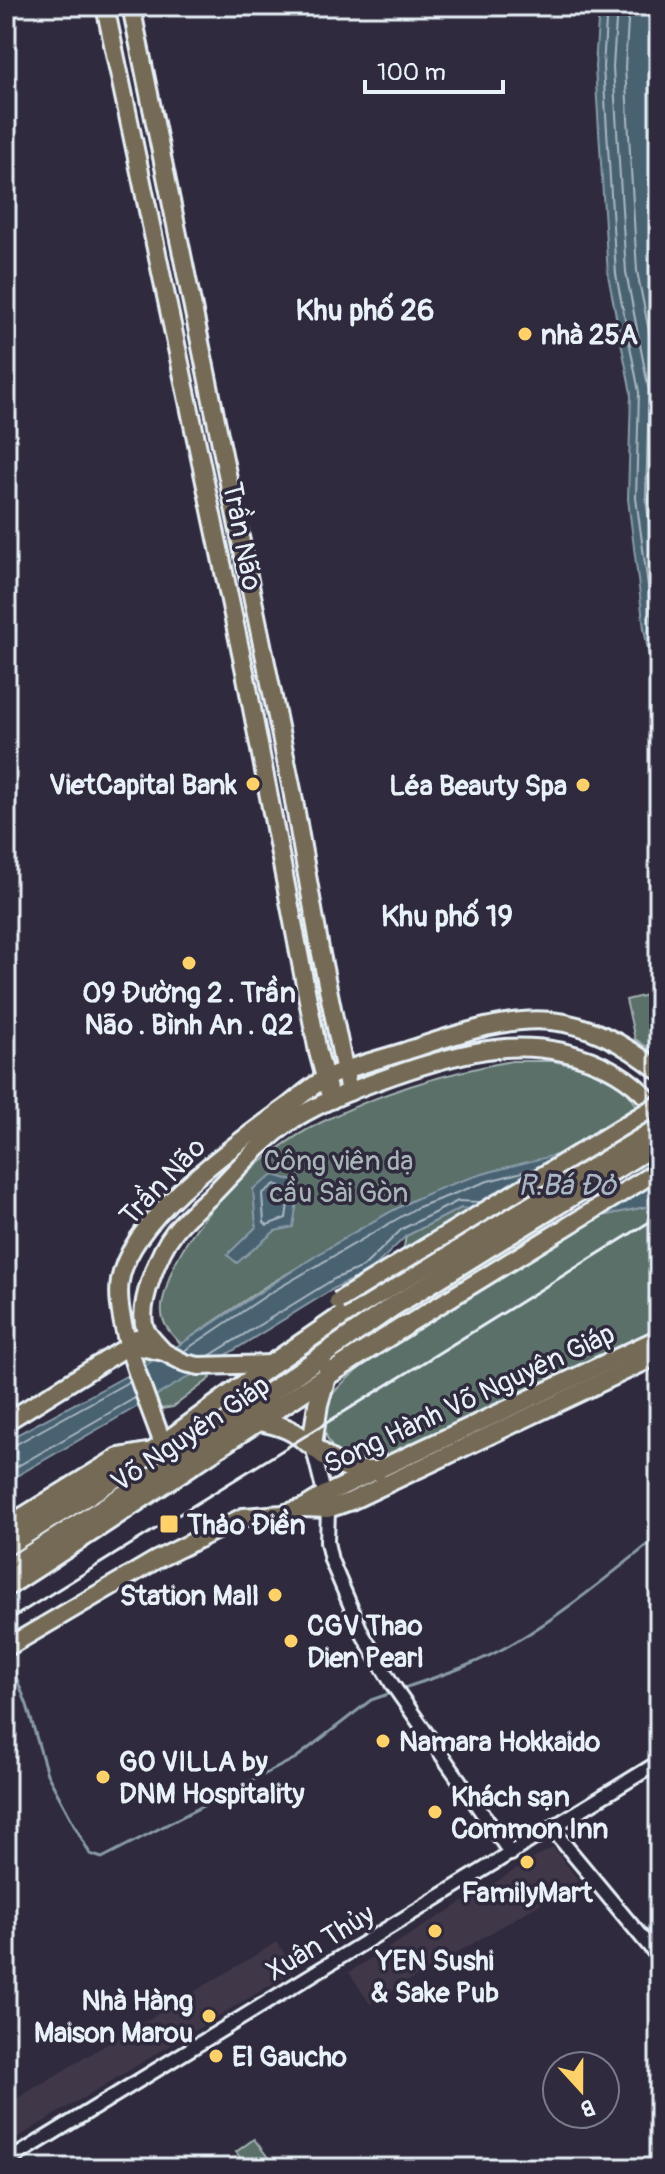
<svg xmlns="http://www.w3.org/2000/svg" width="665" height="2174" font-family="Pangolin,sans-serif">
<rect width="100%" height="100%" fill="#2f2a3d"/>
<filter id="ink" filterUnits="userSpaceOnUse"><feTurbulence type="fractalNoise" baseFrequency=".0125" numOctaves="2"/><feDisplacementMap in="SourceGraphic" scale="16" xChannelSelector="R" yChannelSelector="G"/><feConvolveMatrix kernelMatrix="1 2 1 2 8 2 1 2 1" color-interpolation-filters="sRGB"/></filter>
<g filter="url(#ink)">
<g fill="#41374a">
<path d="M553,1847L579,1881L370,2004L349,1972Z"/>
<path d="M277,1942L295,1970L15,2139L6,2123V2105Z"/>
</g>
<g fill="#5a6f69" stroke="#a1b0b0" stroke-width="2">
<path d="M659,992V1055L635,1039L626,1000Z"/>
<path d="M512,1061H553L592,1070L625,1089L659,1137V1179L413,1200L266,1286L181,1344C174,1337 166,1329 163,1319C160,1308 163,1299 166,1289C181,1226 262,1151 320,1123C381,1092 444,1073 512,1061Z"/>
<path d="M659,1204V1337L396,1460C367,1459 333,1466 325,1431C322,1417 326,1401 336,1390C359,1364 410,1333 440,1312L403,1252L406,1236L461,1208L515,1215L602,1216Z"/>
<path d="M147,1356L208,1373L211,1378L173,1407L162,1409L153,1401L141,1360Z"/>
<path d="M254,2139L276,2168H248L236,2152Z"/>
</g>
<g fill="#4a6272" stroke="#899ba8" stroke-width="2">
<path d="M599,6H659V714L644,628L628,499L631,393L608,275L595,67Z"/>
<path d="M568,1152L606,1166L659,1179V1204L602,1216L515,1215L461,1208L406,1236L367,1274L338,1286L218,1360L6,1482V1441C64,1408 126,1379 182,1343C258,1295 330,1242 411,1201C460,1177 515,1165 568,1152Z"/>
<path d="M274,1175L300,1183L293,1227L275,1231L237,1263L227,1255L256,1227L253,1189Z"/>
</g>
<path fill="#2f2a3d" d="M615,1164L657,1174L583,1220L524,1219Z"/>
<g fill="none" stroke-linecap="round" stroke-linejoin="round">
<g stroke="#a9b8c2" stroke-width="2">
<path d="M607,6L603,67L616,274L639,392L636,498L659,666"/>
<path d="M617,6L613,67L626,272L649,391L646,498L659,600"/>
<path d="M629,6L625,67L637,271L659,381"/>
<path d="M275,1184L290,1190L286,1218L267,1225L264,1222L262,1194Z"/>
<path d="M184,1351L270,1293L416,1208L488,1181L534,1169"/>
<path d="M209,1356L334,1279L363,1267L402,1229L458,1201L479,1202"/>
<path d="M6,1447L13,1446L130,1381"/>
<path d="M6,1473L135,1398"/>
</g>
<g stroke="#899ba8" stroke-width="3">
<path d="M11,1664L27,1705L47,1774L90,1854L102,1858L296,1758L371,1700L394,1692"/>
<path d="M401,1689C440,1676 480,1663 515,1642C566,1612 612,1573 659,1536"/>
</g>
<defs>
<g id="minor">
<path d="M312,1445L328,1509L327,1542L331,1560L362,1633L392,1684L511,1854"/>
<path d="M552,1829L659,1958"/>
<path d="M6,2162L659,1762"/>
</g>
<g id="major">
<path d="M105,6L245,672L318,1052L331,1100"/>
<path d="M131,6L292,790L320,949L349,1092"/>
<path d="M405,1326L659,1170"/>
<path d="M130,1345L164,1352L185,1363L199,1366L272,1364"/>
<path d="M164,1352C158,1345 148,1336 145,1328C137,1304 160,1250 175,1231C186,1217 201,1205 214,1193C239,1167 264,1139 294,1119C325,1100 360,1087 394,1075C463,1051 529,1033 599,1064C624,1075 644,1090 659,1113"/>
<path d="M6,1422L130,1345L136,1338"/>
<path d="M163,1444C149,1404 113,1321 120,1281C130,1218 235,1145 284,1109C298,1099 313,1084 328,1077C352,1066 378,1060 403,1052C447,1038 504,1016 551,1021C592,1025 627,1045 659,1071"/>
<path d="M303,1508L328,1509L351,1501L659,1355"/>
<path d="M6,1648L156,1560L243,1517L282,1514L303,1508L324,1495L659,1338"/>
</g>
<g id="highway">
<path d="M251,1419C266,1423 279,1424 293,1432C329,1454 330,1472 377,1471"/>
<path d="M312,1445L318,1404L328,1370"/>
<path d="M6,1528L119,1458L147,1453"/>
<path d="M6,1546L128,1470L272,1364L345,1314L659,1125"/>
<path d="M6,1570L168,1467L237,1415L392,1307L659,1142"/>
<path d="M6,1587C140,1502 270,1410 405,1326"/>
</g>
</defs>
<use href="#minor" stroke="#e8f1f8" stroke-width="18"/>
<use href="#major" stroke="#e8f1f8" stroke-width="22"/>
<use href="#highway" stroke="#e8f1f8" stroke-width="24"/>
<use href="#minor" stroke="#2f2a3d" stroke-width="12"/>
<use href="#major" stroke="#756b55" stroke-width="16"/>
<use href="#highway" stroke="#756b55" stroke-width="18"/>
<path stroke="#e8f1f8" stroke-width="3" d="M6,1622L659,1216"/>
<defs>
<path id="major-bridge" d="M338,1301L659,1104"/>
</defs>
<use href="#major-bridge" stroke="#e8f1f8" stroke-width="22" stroke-linecap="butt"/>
<use href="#major-bridge" stroke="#756b55" stroke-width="16"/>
</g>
</g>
<g fill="#ffd166" stroke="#2f2a3d" stroke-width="3">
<circle cx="525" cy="334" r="8"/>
<circle cx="253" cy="784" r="8"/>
<circle cx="583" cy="785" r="8"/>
<circle cx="189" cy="963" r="8"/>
<rect x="159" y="1514" width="20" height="20" rx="4"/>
<circle cx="275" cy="1595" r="8"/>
<circle cx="291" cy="1641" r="8"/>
<circle cx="383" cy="1741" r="8"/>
<circle cx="103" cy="1777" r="8"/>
<circle cx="435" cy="1812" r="8"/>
<circle cx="527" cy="1862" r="8"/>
<circle cx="435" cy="1931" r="8"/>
<circle cx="209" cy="2016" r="8"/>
<circle cx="216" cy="2056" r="8"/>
</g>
<g text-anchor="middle" stroke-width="7" stroke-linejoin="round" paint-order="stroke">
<g font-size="28" font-weight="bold" fill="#e8f1f8" stroke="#2f2a3d" text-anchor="start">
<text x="541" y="344">nhà 25A</text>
<text x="237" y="794" text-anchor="end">VietCapital Bank</text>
<text x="567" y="795" text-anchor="end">Léa Beauty Spa</text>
<text x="189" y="1002" text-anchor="middle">09 Đường 2 . Trần<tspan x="189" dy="32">Não . Bình An . Q2</tspan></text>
<text x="187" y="1534">Thảo Điền</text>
<text x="259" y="1605" text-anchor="end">Station Mall</text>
<text x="307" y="1635">CGV Thao<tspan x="307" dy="32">Dien Pearl</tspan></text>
<text x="399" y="1751">Namara Hokkaido</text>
<text x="119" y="1771">GO VILLA by<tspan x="119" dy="32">DNM Hospitality</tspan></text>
<text x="451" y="1806">Khách sạn<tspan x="451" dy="32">Common Inn</tspan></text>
<text x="527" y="1902" text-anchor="middle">FamilyMart</text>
<text x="435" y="1970" text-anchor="middle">YEN Sushi<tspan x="435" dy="32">&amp; Sake Pub</tspan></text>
<text x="193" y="2010" text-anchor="end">Nhà Hàng<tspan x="193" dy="32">Maison Marou</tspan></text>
<text x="232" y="2066">El Gaucho</text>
</g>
<g font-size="28" fill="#e8f1f8" stroke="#2f2a3d">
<text transform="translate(243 536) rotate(79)" y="10">Trần Não</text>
<text transform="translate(162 1181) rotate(-46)" y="10">Trần Não</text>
<text transform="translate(469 1398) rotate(-25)" y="10">Song Hành Võ Nguyên Giáp</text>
<text transform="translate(190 1433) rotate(-34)" y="10">Võ Nguyên Giáp</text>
<text transform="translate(320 1942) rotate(-31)" y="10">Xuân Thủy</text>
</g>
<g font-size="28" fill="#a8b6b8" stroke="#2f2a3d">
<text x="339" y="1170">Công viên dạ<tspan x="339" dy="32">cầu Sài Gòn</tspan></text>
</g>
<g font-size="30" font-weight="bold" fill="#e8f1f8" stroke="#2f2a3d">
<text x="365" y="320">Khu phố 26</text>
<text x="447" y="926">Khu phố 19</text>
</g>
<g font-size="30" font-style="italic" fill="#a9b8c2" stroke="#2f2a3d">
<text x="567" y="1195">R.Bá Đỏ</text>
</g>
</g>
<rect width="665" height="2174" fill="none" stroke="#2f2a3d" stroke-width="32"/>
<rect x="16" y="16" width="633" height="2142" fill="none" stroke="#e8f1f8" stroke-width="3" filter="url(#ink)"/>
<g transform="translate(581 2090) rotate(159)"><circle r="38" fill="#2f2a3d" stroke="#797a88" stroke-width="2"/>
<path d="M0-6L14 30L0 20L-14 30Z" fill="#ffd166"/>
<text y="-12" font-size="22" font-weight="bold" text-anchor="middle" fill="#e8f1f8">B</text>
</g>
<path d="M365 80v12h138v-12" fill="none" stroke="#e8f1f8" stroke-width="4"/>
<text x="377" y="80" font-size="24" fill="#e8f1f8" stroke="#2f2a3d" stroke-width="6" paint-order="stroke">100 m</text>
</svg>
